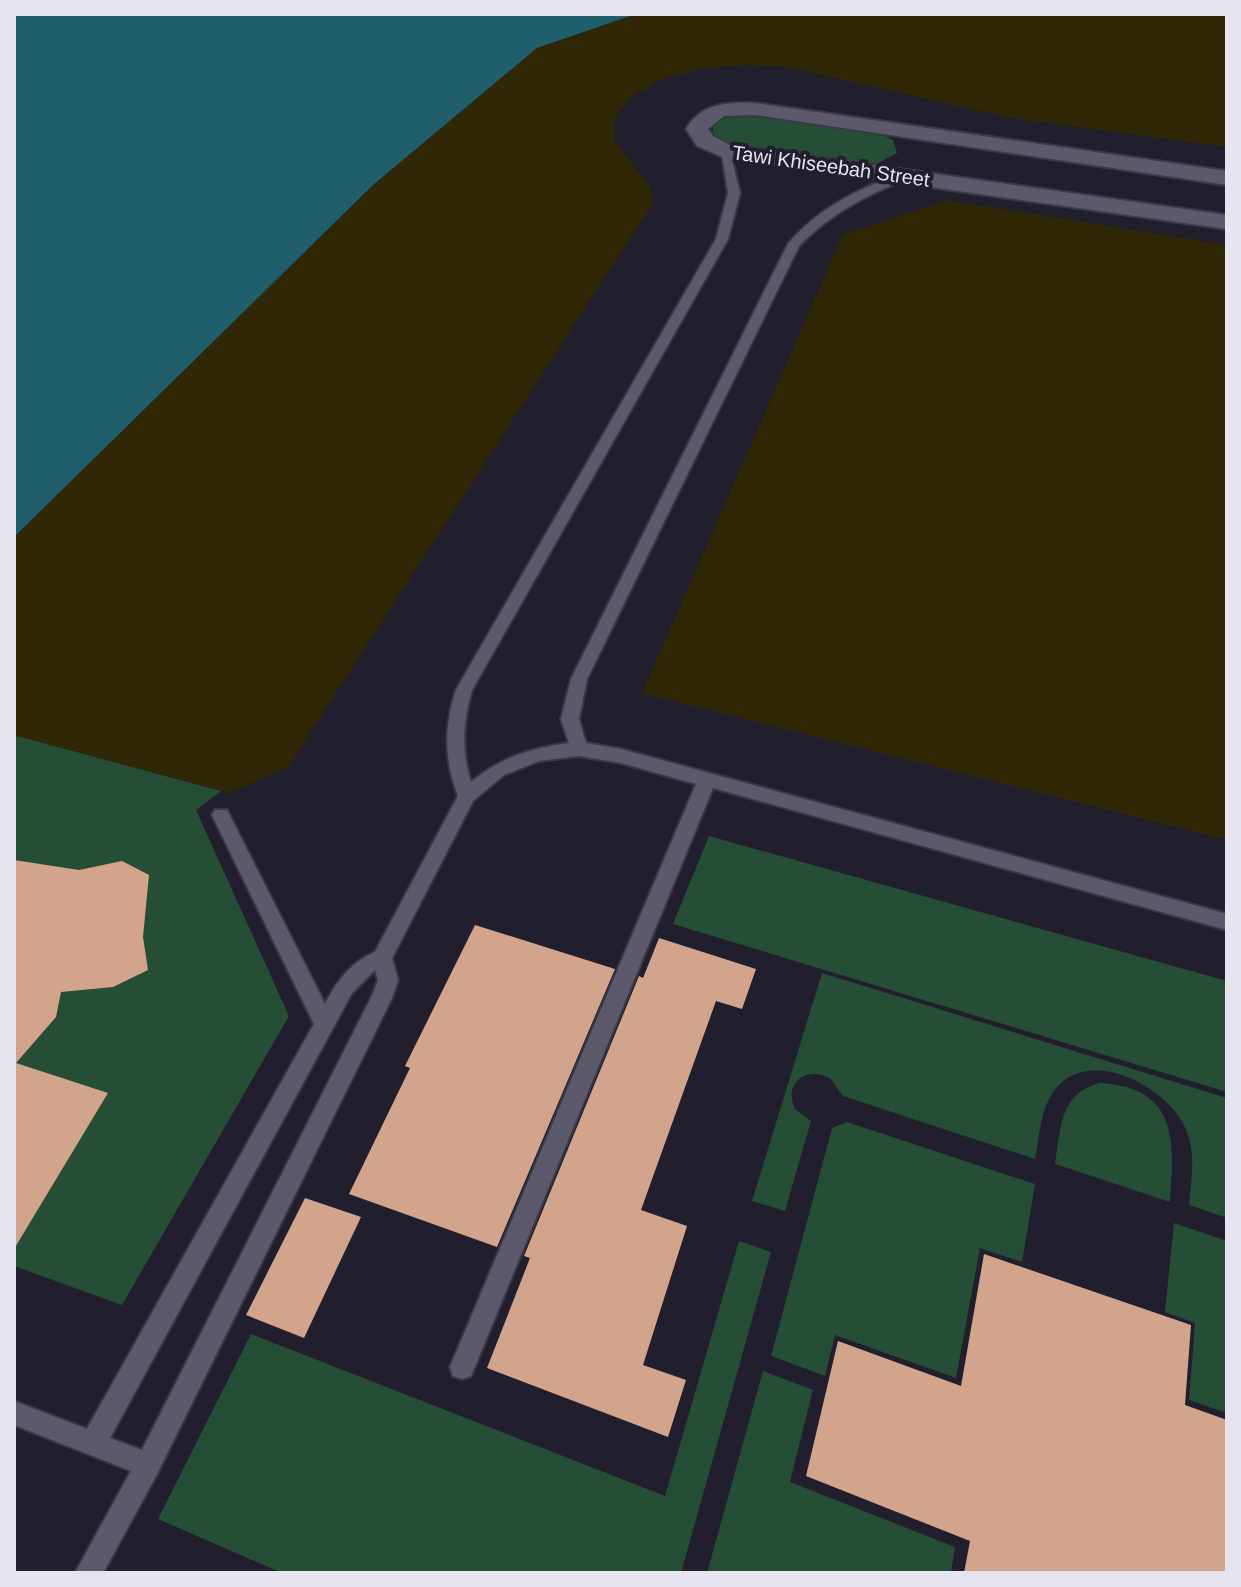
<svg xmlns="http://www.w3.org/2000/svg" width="1241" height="1587" font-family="Helvetica,sans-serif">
<rect width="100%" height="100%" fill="#211e2e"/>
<g fill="#264d36">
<path d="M745,112L875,131L893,140L897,153L873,166L738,149L712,135L714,122Z"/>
<path d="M14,735L221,791L196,810L289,1016L122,1305L14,1266Z"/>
<path d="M709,836L1227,981V1092L673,924Z"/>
<path d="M822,973L1227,1098V1218L1189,1205C1191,1181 1196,1155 1187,1132C1170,1085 1080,1039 1049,1099C1040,1116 1039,1141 1035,1159L843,1096L830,1078C806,1066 783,1083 795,1109L811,1121L785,1211L752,1201Z"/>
<path d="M1100,1083C1178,1087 1175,1142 1170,1202L1055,1164C1061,1129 1059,1093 1100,1083Z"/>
<path d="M847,1122L1035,1184L1022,1262L980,1248L956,1378L835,1335L825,1376L771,1356L832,1128Z"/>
<path d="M1174,1223L1227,1241V1413L1189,1400L1195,1323L1165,1312Z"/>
<path d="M739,1241L771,1252L681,1573H282L158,1519L251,1334L665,1496Z"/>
<path d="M763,1371L813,1390L790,1482L955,1547L951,1573H707Z"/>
</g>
<g fill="#2f2706">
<path d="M636,14H1227V147L1011,118L787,67L743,65L700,69L661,80L631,97L615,118V142L649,185L653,203L288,767L230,793L14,735V537L373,185L537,48Z"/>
<path d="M947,200L1227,245V840L642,693L843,234Z"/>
</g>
<path fill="#205e6c" d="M14,14H636L537,48L373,185L14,537Z"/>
<g fill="#d3a48c">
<path d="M14,860L79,870L122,861L149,875L143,937L148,970L113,987L61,992L56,1017L16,1063L108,1093L14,1249Z"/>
<path d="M475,925L615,969L497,1247L349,1194L410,1068L405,1066Z"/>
<path d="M659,938L756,969L742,1009L716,1001L641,1210L687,1226L643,1365L686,1380L668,1437L487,1368L530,1258L524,1256L639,976L643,978Z"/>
<path d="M305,1198L361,1217L304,1338L246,1315Z"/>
<path d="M984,1254L1191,1325L1185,1405L1227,1420V1573H964L970,1541L806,1476L838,1341L961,1386Z"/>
</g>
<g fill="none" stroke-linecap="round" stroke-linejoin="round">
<defs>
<path id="service" d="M721,149L730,151L740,193L728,239L472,690C463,722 461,750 471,782C500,758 531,748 569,743L561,719L571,679L788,244C817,209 863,185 906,173L912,176L910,178C868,194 831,213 799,246L587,679L579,719L586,743L621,749L1227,914V930L713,788L471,1376L462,1379L453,1376L450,1367L696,784L621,763L579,756L539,761L504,775L473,801L392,958L398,980L392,998L157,1474L103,1573H75L131,1471L14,1425V1401L87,1429L314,1024L212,815L215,810H227L325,1004C338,980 350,963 375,952L458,796C444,759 444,727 456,690L716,239L728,193ZM375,970L378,980L372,996L142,1450L110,1438L352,993Z"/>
<path id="minor" d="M755,103L1227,171V185L755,115L724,116L708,129L713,136L730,145L1227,215V229L725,158L697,146L686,129C701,103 728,102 755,103Z"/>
</defs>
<use href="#service" stroke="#3b3846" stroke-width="4"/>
<use href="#minor" stroke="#3b3846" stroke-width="4"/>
<use href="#service" fill="#5c596c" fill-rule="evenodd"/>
<use href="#minor" fill="#5c596c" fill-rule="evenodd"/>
</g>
<g text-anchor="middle" stroke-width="8" stroke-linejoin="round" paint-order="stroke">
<g font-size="20" fill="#e6e4ef" stroke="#211e2e">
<text transform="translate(831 166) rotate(8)" y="7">Tawi Khiseebah Street</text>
</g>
</g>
<rect width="1241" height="1587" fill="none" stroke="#e6e4ef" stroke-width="32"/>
</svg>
